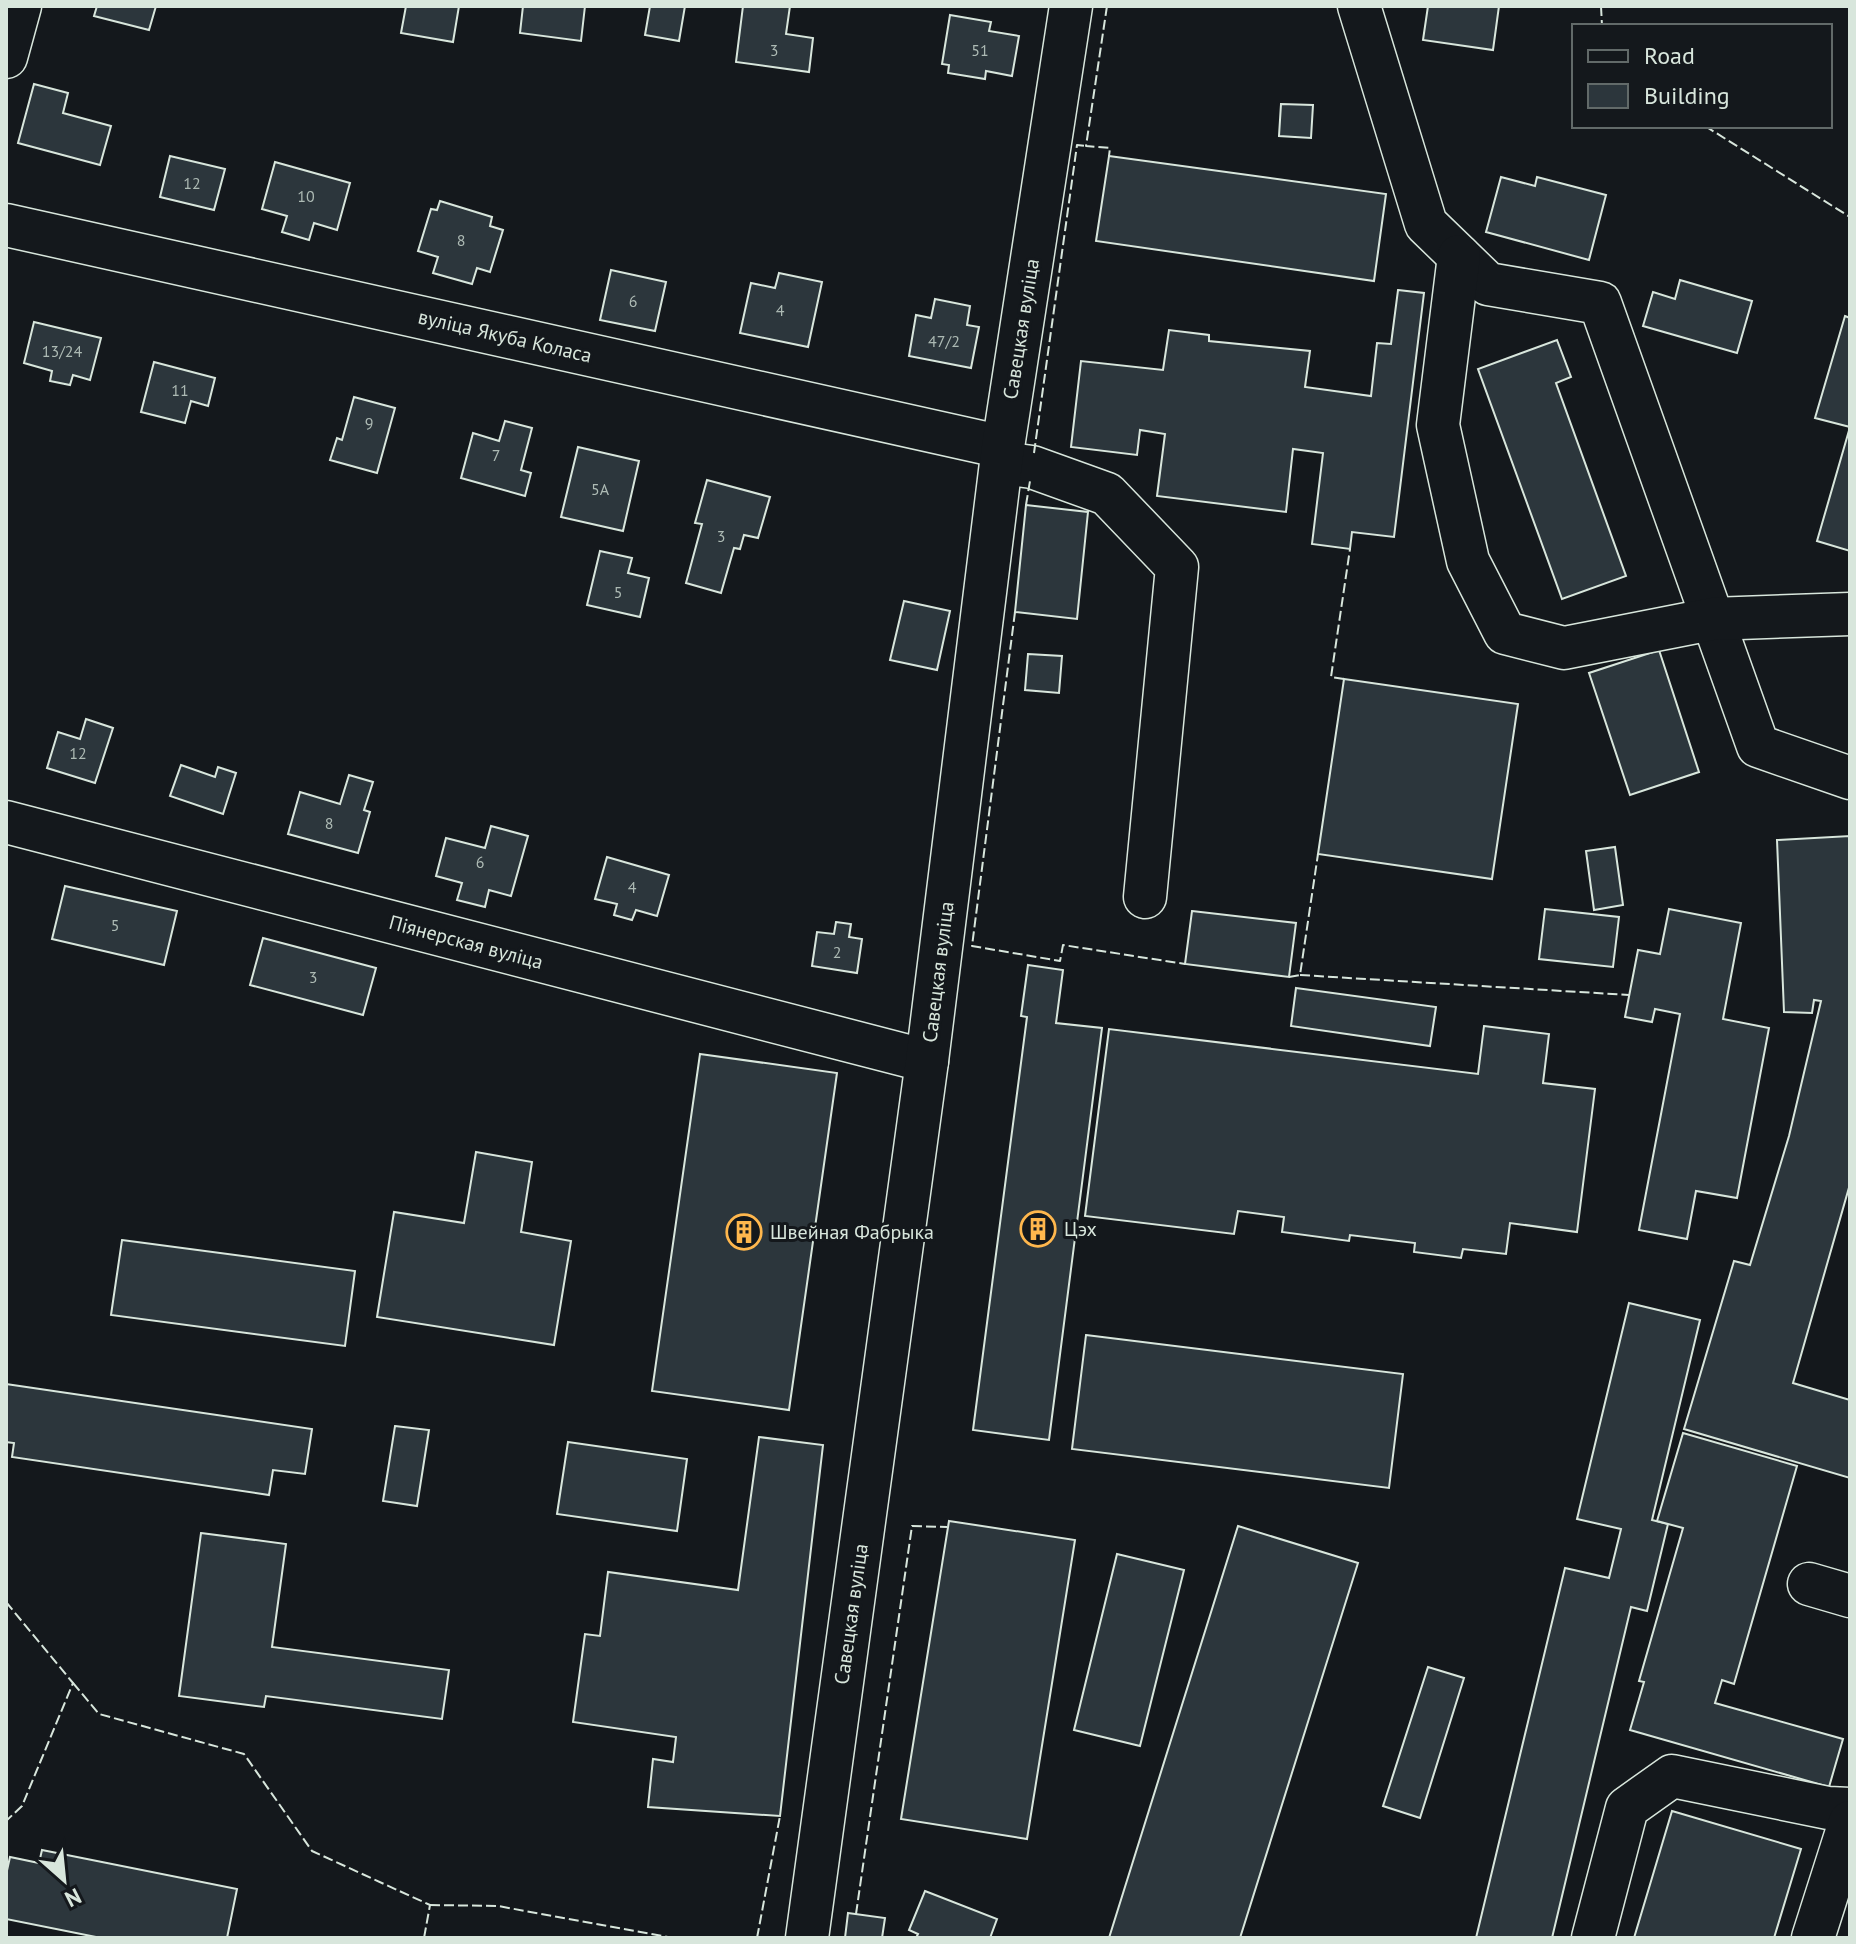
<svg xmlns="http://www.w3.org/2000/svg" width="1856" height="1944" font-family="'PT Sans',sans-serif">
<rect width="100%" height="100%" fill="#14181c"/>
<g fill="#2c363c" stroke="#d8e6dc" stroke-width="2">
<path d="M97,6H156L149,30L94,16Z"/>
<path d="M406,6H459L453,42L401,33Z"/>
<path d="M523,6H585L581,41L520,33Z"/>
<path d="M650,6H685L679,41L645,35Z"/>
<path d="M743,6H790L786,34L813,38L809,72L736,62Z"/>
<path d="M1428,6H1499L1493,50L1423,40Z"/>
<path d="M950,15L991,22L989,31L1019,36L1012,76L986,71L985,79L948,73L949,65L942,64Z"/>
<path d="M34,84L68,93L63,113L111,126L100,165L18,143Z"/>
<path d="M1281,104L1313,105L1311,138L1279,136Z"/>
<path d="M170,156L225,169L214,210L160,197Z"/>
<path d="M1109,156L1386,194L1374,281L1096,241Z"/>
<path d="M275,162L350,183L337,230L314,223L309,240L282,232L287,216L262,209Z"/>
<path d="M1501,177L1535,186L1537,177L1606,195L1589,260L1486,232Z"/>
<path d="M440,201L492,217L490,226L503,230L490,272L477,268L472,284L433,273L438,257L418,251L431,209L437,210Z"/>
<path d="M611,270L666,282L655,331L600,320Z"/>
<path d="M779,273L822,282L808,347L740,333L751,283L775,288Z"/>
<path d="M1680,280L1752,301L1737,353L1643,326L1653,292L1675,299Z"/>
<path d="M1398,290L1424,293L1394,537L1352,532L1350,549L1312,544L1323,453L1293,449L1286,512L1157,496L1165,434L1140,430L1137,455L1071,447L1081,361L1163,370L1169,330L1209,335V341L1310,351L1305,387L1371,396L1377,343L1391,344Z"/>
<path d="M935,299L970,306L967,325L979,327L971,368L909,356L916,315L931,318Z"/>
<path d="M1845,316L1850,318V551L1817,541L1850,427L1815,418Z"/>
<path d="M34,322L101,338L90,380L73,375L70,385L50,381L52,371L24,363Z"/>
<path d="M1557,340L1571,377L1556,383L1626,576L1562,599L1478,369Z"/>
<path d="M154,362L215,378L208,406L191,401L185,423L141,412Z"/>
<path d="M354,397L395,408L377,473L330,460L337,438L342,440Z"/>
<path d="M505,421L532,428L521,470L531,473L525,496L461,478L473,433L499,441Z"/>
<path d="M578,447L639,461L623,531L561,517Z"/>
<path d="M707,480L770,497L758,538L744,535L740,549L734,548L721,593L686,583L702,524L695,523Z"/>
<path d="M1026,505L1088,512L1077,619L1015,612Z"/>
<path d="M600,551L632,558L628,573L649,578L640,617L587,605Z"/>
<path d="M904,601L950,611L937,670L890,660Z"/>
<path d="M1659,650L1699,772L1630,795L1589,673Z"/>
<path d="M1028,654L1062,656L1059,693L1025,690Z"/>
<path d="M1344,679L1518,704L1492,879L1318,854Z"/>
<path d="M86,719L113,728L95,783L47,768L58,732L80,739Z"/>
<path d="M181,765L215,777L218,767L236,773L223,814L170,796Z"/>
<path d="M349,775L373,782L364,810L370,812L358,853L288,834L300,792L340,804Z"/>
<path d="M491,826L528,836L511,896L489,890L485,907L457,900L462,883L436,876L446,838L485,848Z"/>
<path d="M1850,836V1184L1793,1383L1850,1400V1478L1684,1429L1734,1261L1750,1265L1789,1136L1821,1001L1814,1000L1812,1013L1784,1012L1777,840Z"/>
<path d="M1615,847L1623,905L1594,910L1586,851Z"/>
<path d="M607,857L669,875L657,916L636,910L632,920L614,915L617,904L595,899Z"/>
<path d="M65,886L177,911L164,965L52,939Z"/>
<path d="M1545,909L1619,917L1613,967L1539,959Z"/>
<path d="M1669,909L1741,923L1723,1019L1769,1028L1737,1198L1696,1191L1687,1239L1639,1230L1680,1014L1655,1009L1652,1022L1625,1017L1638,950L1660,954Z"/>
<path d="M1192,911L1296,923L1289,977L1185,964Z"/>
<path d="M836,922L851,924L849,937L862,939L857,973L812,966L817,932L834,934Z"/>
<path d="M263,938L376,968L363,1015L250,985Z"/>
<path d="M1028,965L1063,970L1056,1023L1102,1028L1049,1440L973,1430L1027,1017L1021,1016Z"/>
<path d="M1296,988L1436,1007L1430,1046L1291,1026Z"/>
<path d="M1484,1026L1549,1034L1543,1083L1595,1089L1577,1232L1510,1223L1506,1254L1463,1249L1461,1258L1414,1252L1415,1243L1350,1235L1349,1241L1282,1232L1284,1217L1238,1211L1234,1234L1085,1216L1109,1029L1478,1074Z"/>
<path d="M700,1054L837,1073L789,1410L652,1391Z"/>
<path d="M476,1152L532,1162L521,1232L571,1241L554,1345L377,1317L394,1212L464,1223Z"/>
<path d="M122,1240L355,1271L345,1346L111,1315Z"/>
<path d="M1629,1303L1700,1320L1652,1520L1668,1524L1647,1611L1631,1607L1552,1938H1476L1565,1568L1609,1578L1621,1529L1577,1519Z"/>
<path d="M1086,1335L1403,1374L1389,1488L1072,1449Z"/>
<path d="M6,1384L312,1429L305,1474L273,1470L269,1495L12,1457L14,1443L6,1442Z"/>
<path d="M395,1426L429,1430L417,1506L383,1501Z"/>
<path d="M1683,1433L1797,1466L1734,1684L1722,1680L1715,1703L1843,1739L1829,1787L1630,1730L1644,1682L1639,1681L1683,1528L1657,1521Z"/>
<path d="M759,1437L823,1445L780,1816L648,1807L653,1759L673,1762L676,1737L573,1722L585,1634L600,1636L608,1572L738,1590Z"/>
<path d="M568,1442L687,1459L677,1531L557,1514Z"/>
<path d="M949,1521L1075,1540L1027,1839L901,1819Z"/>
<path d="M1238,1526L1358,1563L1240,1938H1109Z"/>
<path d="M201,1533L286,1544L272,1647L449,1670L442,1719L266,1696L264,1707L179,1696Z"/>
<path d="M1117,1554L1184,1570L1140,1746L1074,1730Z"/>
<path d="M1428,1667L1464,1678L1420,1818L1383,1806Z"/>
<path d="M1672,1811L1801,1849L1774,1938H1634Z"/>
<path d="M42,1850L237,1889L227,1938H101L6,1919V1875L10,1857L39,1863Z"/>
<path d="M925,1891L997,1919L990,1938H916L918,1934L909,1930Z"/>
<path d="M848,1913L885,1918L882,1938H845Z"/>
</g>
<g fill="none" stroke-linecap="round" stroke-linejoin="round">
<defs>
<g id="minor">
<path d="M1359,6L1426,224L1488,284L1600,303L1758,746L1850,778"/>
<path d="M6,57L20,6"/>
<path d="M6,225L1003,447"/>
<path d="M1459,256L1438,425L1468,561L1505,633L1564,648L1712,619L1850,614"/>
<path d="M1002,463L1032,467L1107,494L1177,567L1145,897"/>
<path d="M6,822L927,1061"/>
<path d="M1809,1584L1850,1596"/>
<path d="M807,1938L927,1061L1003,447L1071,6"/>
<path d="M1593,1938L1627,1808L1672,1776L1828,1808L1850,1809"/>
<path d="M1813,1938L1850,1822"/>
</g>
</defs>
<use href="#minor" stroke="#d8e6dc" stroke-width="45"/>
<use href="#minor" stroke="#14181c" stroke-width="42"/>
<g stroke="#d8e6dc" stroke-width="2" stroke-dasharray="10 4" stroke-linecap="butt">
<path d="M1107,6L1086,146L1110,148L1109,156"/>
<path d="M1601,6L1602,26"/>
<path d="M1705,126L1850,217"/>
<path d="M1034,453L1077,145L1086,146"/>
<path d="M1026,505L1030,481"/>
<path d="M1015,612L972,946L1060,961L1063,945L1185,964"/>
<path d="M1344,679L1331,677L1350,549"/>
<path d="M1300,975L1629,995"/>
<path d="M1289,977L1300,975L1318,854"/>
<path d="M6,1602L73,1683L22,1806L6,1821"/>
<path d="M73,1683L99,1714L244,1754L312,1851L430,1905L424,1938"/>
<path d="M430,1905L498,1906L673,1938"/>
<path d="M856,1914L912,1526L947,1527"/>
<path d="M757,1938L780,1816"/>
</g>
</g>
<defs>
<symbol id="building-ring" viewBox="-11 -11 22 22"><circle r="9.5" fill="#14181c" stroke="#ffb74d" stroke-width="1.5"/><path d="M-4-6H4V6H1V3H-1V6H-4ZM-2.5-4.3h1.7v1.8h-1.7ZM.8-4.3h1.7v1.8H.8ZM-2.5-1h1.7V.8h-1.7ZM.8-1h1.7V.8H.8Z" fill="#ffb74d"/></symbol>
</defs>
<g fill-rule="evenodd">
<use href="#building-ring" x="1018" y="1209" width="40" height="40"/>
<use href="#building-ring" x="724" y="1212" width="40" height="40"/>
</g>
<g text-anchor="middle" stroke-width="6" stroke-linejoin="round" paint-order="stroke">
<g font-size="16" fill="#adbab4">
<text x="774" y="56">3</text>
<text x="980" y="56">51</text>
<text x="192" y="189">12</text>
<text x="306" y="202">10</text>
<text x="461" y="246">8</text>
<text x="633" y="307">6</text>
<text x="780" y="316">4</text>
<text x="944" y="347">47/2</text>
<text x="62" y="357">13/24</text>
<text x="180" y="396">11</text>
<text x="369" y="429">9</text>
<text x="496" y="461">7</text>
<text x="600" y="495">5А</text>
<text x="721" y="542">3</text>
<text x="618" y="598">5</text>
<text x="78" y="759">12</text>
<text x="329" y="829">8</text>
<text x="480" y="868">6</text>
<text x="632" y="893">4</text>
<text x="115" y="931">5</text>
<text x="837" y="958">2</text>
<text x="313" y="983">3</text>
</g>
<g font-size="20" fill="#d8e6dc" stroke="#14181c">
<text transform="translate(1021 329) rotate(-81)" y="7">Савецкая вуліца</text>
<text transform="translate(505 336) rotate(13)" y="7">вуліца Якуба Коласа</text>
<text transform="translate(466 942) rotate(15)" y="7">Піянерская вуліца</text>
<text transform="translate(938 972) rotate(-83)" y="7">Савецкая вуліца</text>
<text transform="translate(851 1614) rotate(-82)" y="7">Савецкая вуліца</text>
</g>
<g font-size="20" fill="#d8e6dc" stroke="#14181c" text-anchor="start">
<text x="1064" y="1236">Цэх</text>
<text x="770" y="1239">Швейная Фабрыка</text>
</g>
</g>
<rect width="1856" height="1944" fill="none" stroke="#d8e6dc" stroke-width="16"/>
<rect x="1572" y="24" width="260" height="104" fill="#14181c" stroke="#626a69" stroke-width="2"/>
<rect x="1588" y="50" width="40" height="12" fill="#14181c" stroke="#626a69" stroke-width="2"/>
<text x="1644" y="64" font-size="24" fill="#d8e6dc">Road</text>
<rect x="1588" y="84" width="40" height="24" fill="#2c363c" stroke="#626a69" stroke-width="2"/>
<text x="1644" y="104" font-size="24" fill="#d8e6dc">Building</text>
<g transform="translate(64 1880) rotate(153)" stroke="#14181c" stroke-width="6" paint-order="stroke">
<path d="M0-6L14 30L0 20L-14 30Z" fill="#d8e6dc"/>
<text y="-12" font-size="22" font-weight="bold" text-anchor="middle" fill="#d8e6dc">N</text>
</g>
</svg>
